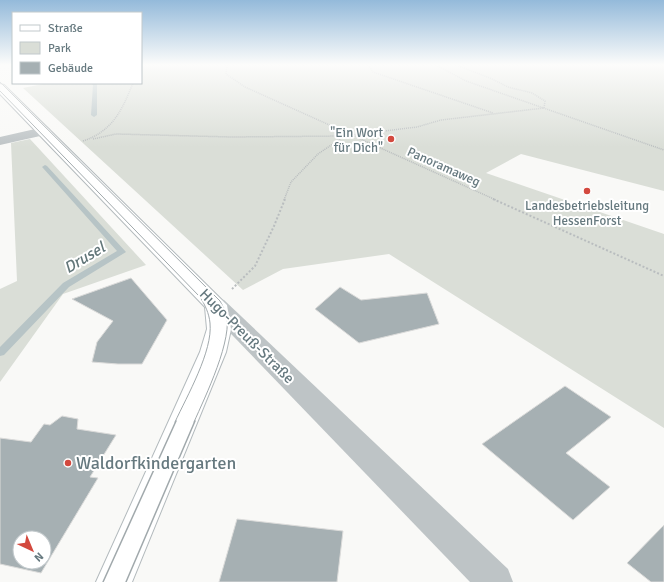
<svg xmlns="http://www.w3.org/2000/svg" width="664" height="582" font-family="Signika,sans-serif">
<rect width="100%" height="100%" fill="#f9f9f7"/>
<g fill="#daded7">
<path d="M141,65H664V191L521,154L486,173L664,234V428L389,254L283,269L243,290L23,88L48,83H141Z"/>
<path d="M30,139L146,265L63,294L0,382V289L17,281L11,143Z"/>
</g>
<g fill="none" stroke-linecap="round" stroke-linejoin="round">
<g fill="#b7c4c6" fill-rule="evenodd">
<path d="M91,83H96L97,85V115L94,117L91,115L93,85Z"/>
<path d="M45,165L47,166L126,252L69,287L4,355L0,356V347L63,283L117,251L43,168L42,167Z"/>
</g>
</g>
<g fill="#a6b0b3" stroke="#dbdbda" fill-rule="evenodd">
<path d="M131,278L167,320L142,364H118L92,362L97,342L113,321L72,299Z"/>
<path d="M340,287L361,300L427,293L439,324L359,343L315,309Z"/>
<path d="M565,386L611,417L566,453L610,487L573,520L482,444Z"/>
<path d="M62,416L78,419L77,429L116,435L90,477L98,478L41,573L0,564V438L31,442L44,424L50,425ZM20,538H44V562H20Z"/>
<path d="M237,519L343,531L337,582H219Z"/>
<path d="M664,525V582H651L627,563Z"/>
</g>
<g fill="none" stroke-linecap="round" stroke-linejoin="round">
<defs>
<path id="secondary" d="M0,84L4,85L227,305L231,329L226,352L132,582H96L200,352L207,329L205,307L0,94Z"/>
</defs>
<use href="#secondary" stroke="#b3babd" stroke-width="2"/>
<g stroke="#b9bdbf" stroke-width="1.5" stroke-dasharray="1 1" stroke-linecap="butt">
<path d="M227,65L226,74L245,87L496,200"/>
<path d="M368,65L373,72L493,113"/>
<path d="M436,65L466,81L664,150"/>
<path d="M93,139L116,134L232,137L344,136L417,127L441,120L544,108L545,101L532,93L508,87L490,78L456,65"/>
<path d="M83,141C113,131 122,110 133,83"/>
<path d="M284,200L291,182L318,154L343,137"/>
</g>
<g stroke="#b9bdbf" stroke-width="2" stroke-dasharray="2 2" stroke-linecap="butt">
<path d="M493,199L664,276"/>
<path d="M232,289L255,266L274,226L285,199"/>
</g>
<g fill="#bec4c6" fill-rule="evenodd">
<path d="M44,127L49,128L51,131L49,134L0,145V137Z"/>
<path d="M216,298L224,300L508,569L513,582H470L208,310L205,305L208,300Z"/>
</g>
<use href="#secondary" fill="#fff" fill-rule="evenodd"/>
<g stroke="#a1a9ac" stroke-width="1">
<path d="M0,82L220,301C222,305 224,308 226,312C234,338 205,397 194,422"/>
<path d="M0,91L200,297C205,305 209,313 210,323C213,351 187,396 175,422"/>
</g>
<g stroke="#a1a9ac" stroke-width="1.5">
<path d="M103,582L176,421"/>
<path d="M126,582L195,421"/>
</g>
</g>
<linearGradient id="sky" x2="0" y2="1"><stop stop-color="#94bada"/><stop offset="0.44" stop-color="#fcfcfb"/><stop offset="1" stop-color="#fcfcfb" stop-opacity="0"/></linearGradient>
<rect width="664" height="147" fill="url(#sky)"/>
<g fill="#d3493e" stroke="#fff" stroke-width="1.5">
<circle cx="391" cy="139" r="4"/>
<circle cx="587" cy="191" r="4"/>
<circle cx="68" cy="463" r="4"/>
</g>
<g text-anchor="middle" stroke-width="4" stroke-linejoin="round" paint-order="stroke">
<g font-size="13" fill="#66797f" stroke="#fff" text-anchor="end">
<text x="383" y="137">"Ein Wort<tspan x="383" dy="15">für Dich"</tspan></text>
<text x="587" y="210" text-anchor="middle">Landesbetriebsleitung<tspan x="587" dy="15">HessenForst</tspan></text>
</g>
<g font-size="13" fill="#66797f" stroke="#fff">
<text transform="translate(444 166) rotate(24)" y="5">Panoramaweg</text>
</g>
<g font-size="15" fill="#66797f" stroke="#fff">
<text transform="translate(247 336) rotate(45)" y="5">Hugo-Preuß-Straße</text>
</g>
<g font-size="16" font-style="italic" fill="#627679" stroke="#fff">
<text transform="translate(84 257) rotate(-31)" y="6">Drusel</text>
</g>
<g font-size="18" fill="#66797f" stroke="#fff" text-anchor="start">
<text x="76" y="469">Waldorfkindergarten</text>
</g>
</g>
<rect x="12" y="12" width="130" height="72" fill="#ffffff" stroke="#c2c9cc"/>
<rect x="20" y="25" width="20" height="6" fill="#ffffff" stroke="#c2c9cc"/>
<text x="48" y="32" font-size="12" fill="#66797f">Straße</text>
<rect x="20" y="42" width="20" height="12" fill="#daded7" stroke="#c2c9cc"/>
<text x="48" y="52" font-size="12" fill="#66797f">Park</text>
<rect x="20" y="62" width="20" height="12" fill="#a6b0b3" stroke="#c2c9cc"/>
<text x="48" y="72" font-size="12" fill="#66797f">Gebäude</text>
<g transform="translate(32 550) rotate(136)"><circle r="19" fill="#ffffff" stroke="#c2c9cc"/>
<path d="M0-3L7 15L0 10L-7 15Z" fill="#d3493e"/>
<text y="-6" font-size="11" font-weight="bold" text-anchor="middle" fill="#66797f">N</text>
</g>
</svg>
